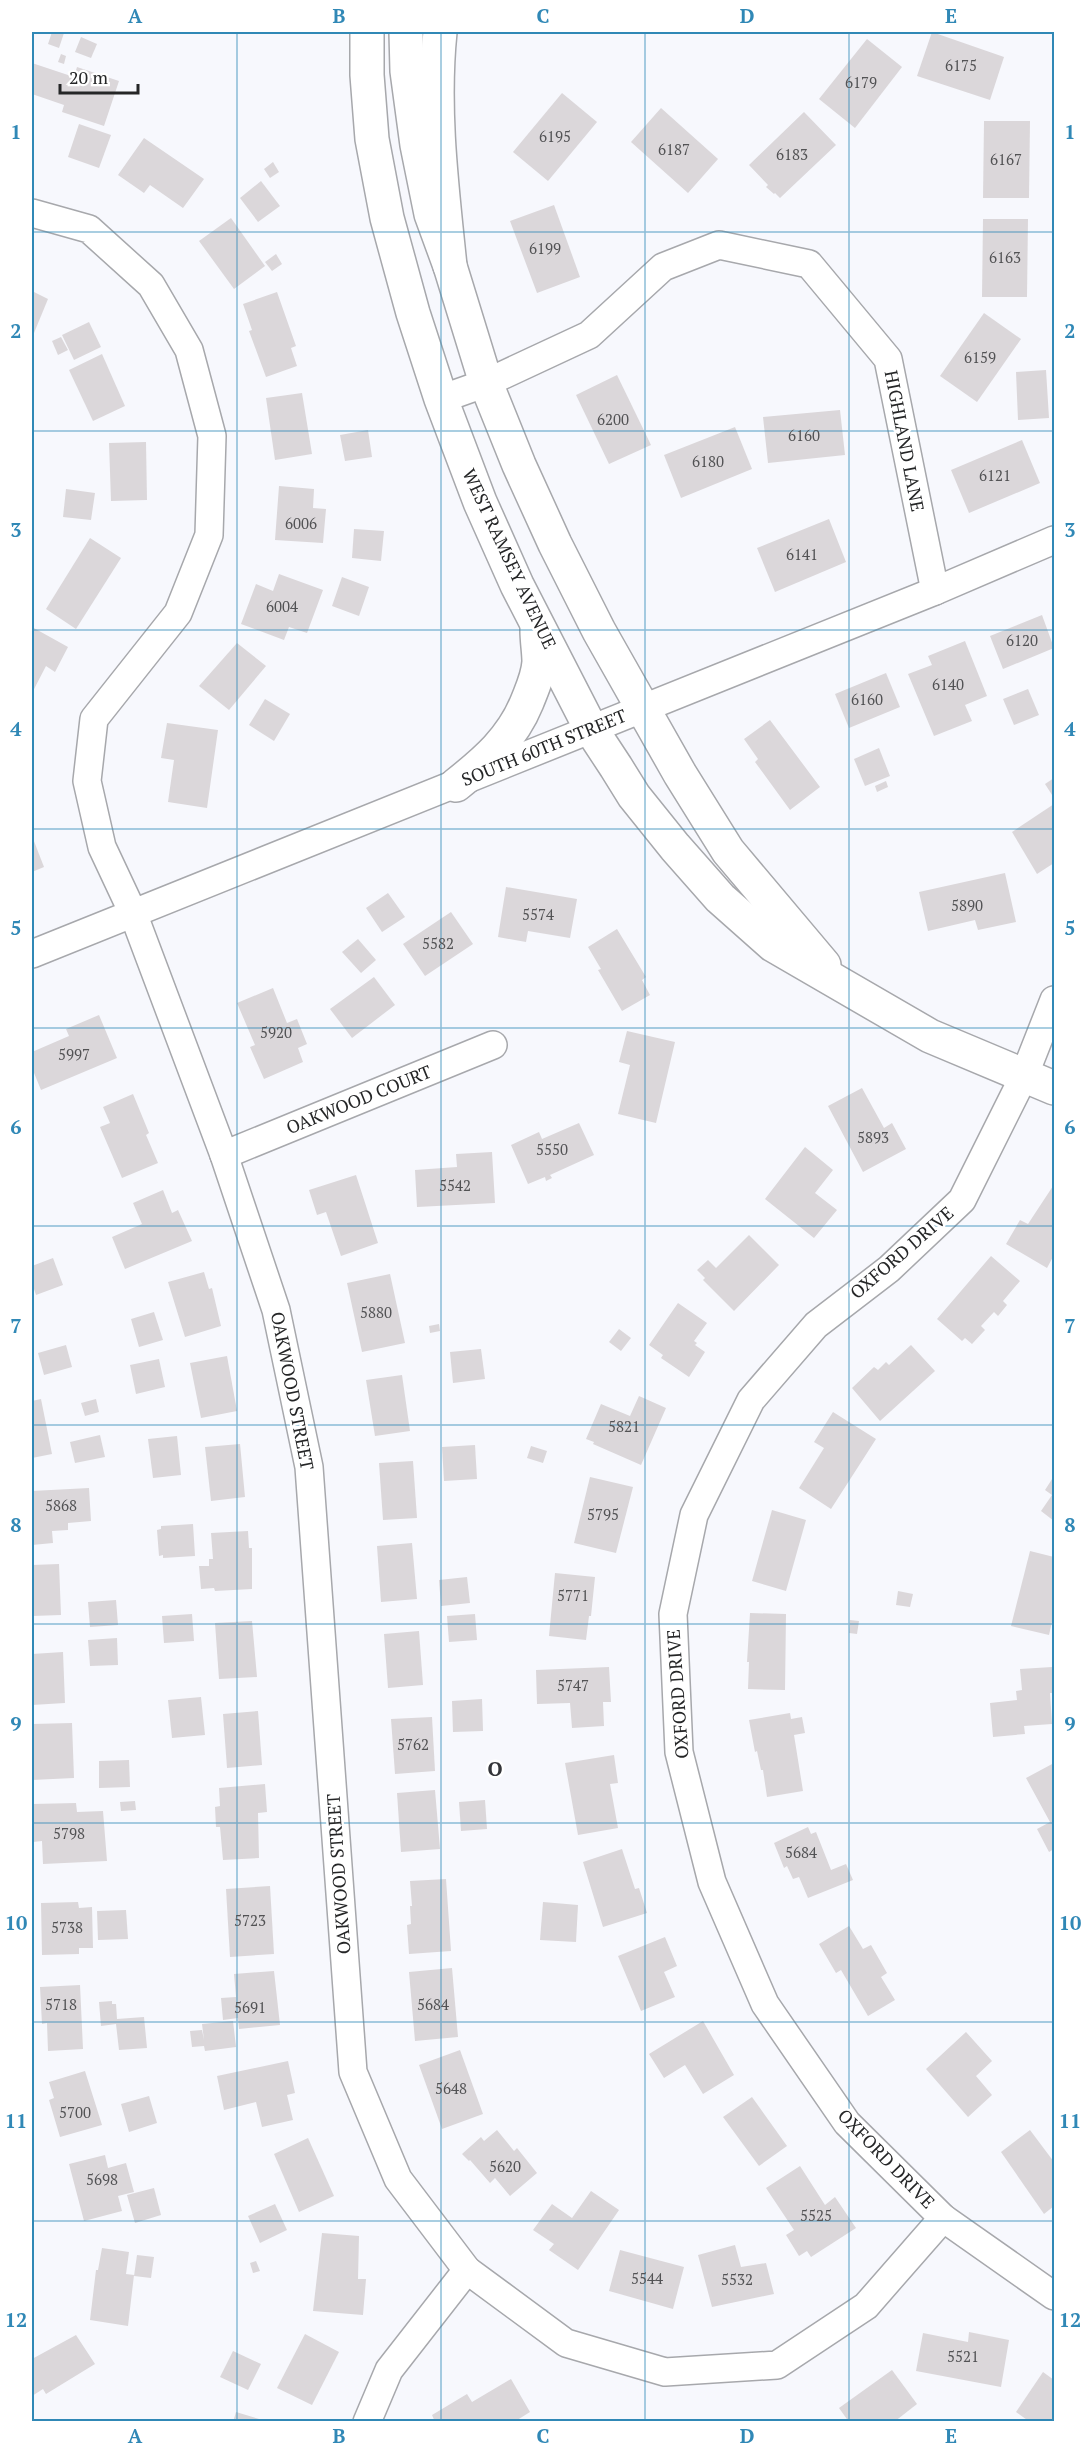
<svg xmlns="http://www.w3.org/2000/svg" width="1086" height="2453" font-family="'PT Serif',serif">
<rect width="100%" height="100%" fill="#f7f8fd"/>
<g fill="#dbd7da">
<path d="M52,32L64,33L59,48L48,44Z"/>
<path d="M932,32L1004,57L990,100L917,76Z"/>
<path d="M81,37L97,44L91,58L75,52Z"/>
<path d="M867,39L902,67L855,128L819,99Z"/>
<path d="M61,54L66,56L64,64L58,62Z"/>
<path d="M32,63L74,77L77,67L119,81L104,126L62,112L64,105L32,94Z"/>
<path d="M562,93L597,122L548,181L513,152Z"/>
<path d="M661,108L718,159L688,193L631,142Z"/>
<path d="M804,112L836,145L780,198L775,193L774,194L766,187L768,185L749,165Z"/>
<path d="M984,121H1030L1029,198H983Z"/>
<path d="M79,124L111,135L99,168L68,157Z"/>
<path d="M144,138L204,179L183,208L150,185L144,193L118,175Z"/>
<path d="M273,162L279,172L270,178L264,169Z"/>
<path d="M261,181L280,206L258,222L240,198Z"/>
<path d="M554,205L580,277L537,293L510,221Z"/>
<path d="M231,218L265,266L234,289L199,241Z"/>
<path d="M983,219H1028L1027,297H982Z"/>
<path d="M276,254L282,264L272,271L265,262Z"/>
<path d="M32,291L48,299L34,333L32,332Z"/>
<path d="M277,292L296,346L291,348L297,366L266,377L249,331L252,330L243,304Z"/>
<path d="M984,313L1021,339L977,402L940,376Z"/>
<path d="M89,322L101,347L74,360L62,335Z"/>
<path d="M61,337L68,350L58,355L52,341Z"/>
<path d="M102,354L125,406L93,421L69,370Z"/>
<path d="M1046,370L1049,418L1018,420L1016,372Z"/>
<path d="M617,375L651,445L609,464L576,395Z"/>
<path d="M302,393L312,454L275,460L266,398Z"/>
<path d="M840,410L845,455L768,463L763,417Z"/>
<path d="M735,427L752,469L681,498L664,455Z"/>
<path d="M368,430L372,457L345,461L340,435Z"/>
<path d="M1022,440L1040,483L969,513L951,470Z"/>
<path d="M146,442L147,500L111,501L109,443Z"/>
<path d="M279,486L314,489L313,508L326,509L323,543L275,540Z"/>
<path d="M66,489L95,493L91,520L63,517Z"/>
<path d="M829,519L846,562L775,592L757,548Z"/>
<path d="M354,529L384,531L381,561L352,558Z"/>
<path d="M90,538L121,558L76,629L46,609Z"/>
<path d="M279,574L323,590L307,633L289,627L284,640L241,624L256,584L273,591Z"/>
<path d="M342,577L369,587L359,616L332,606Z"/>
<path d="M1042,615L1054,648L1003,669L990,636Z"/>
<path d="M32,627L68,647L55,672L46,666L32,693Z"/>
<path d="M965,641L987,696L965,705L972,721L934,736L908,674L932,665L928,656Z"/>
<path d="M237,643L266,666L229,710L199,686Z"/>
<path d="M886,673L900,707L849,728L835,694Z"/>
<path d="M1028,689L1039,715L1014,725L1003,699Z"/>
<path d="M265,699L290,714L274,741L249,725Z"/>
<path d="M770,720L820,787L790,810L755,762L758,759L744,739Z"/>
<path d="M167,723L218,730L207,808L168,802L174,760L161,758Z"/>
<path d="M879,748L890,776L865,786L854,759Z"/>
<path d="M1054,778V798L1045,784Z"/>
<path d="M886,781L888,787L877,792L875,786Z"/>
<path d="M1054,804V863L1037,874L1012,832Z"/>
<path d="M32,836L44,867L32,872Z"/>
<path d="M1005,873L1016,922L978,930L975,920L928,931L919,892Z"/>
<path d="M506,887L577,899L570,938L528,931L526,942L498,937Z"/>
<path d="M388,893L405,917L382,932L366,908Z"/>
<path d="M451,912L473,944L425,976L403,944Z"/>
<path d="M617,929L646,977L642,980L650,995L622,1011L598,970L601,969L588,947Z"/>
<path d="M358,939L376,960L361,973L342,952Z"/>
<path d="M374,977L395,1005L352,1038L330,1009Z"/>
<path d="M273,988L287,1023L297,1019L307,1044L298,1048L303,1062L264,1079L250,1047L255,1045L237,1003Z"/>
<path d="M99,1015L117,1058L41,1090L32,1068V1052L69,1036L66,1029Z"/>
<path d="M627,1031L675,1042L656,1123L618,1114L630,1065L619,1062Z"/>
<path d="M862,1088L884,1128L892,1123L906,1149L863,1172L828,1106Z"/>
<path d="M133,1094L149,1133L146,1135L158,1163L122,1178L100,1127L110,1123L103,1107Z"/>
<path d="M579,1123L594,1155L550,1175L552,1178L546,1181L545,1177L528,1184L511,1145L539,1132L542,1139Z"/>
<path d="M805,1147L833,1170L815,1193L837,1210L814,1238L765,1199Z"/>
<path d="M492,1152L495,1203L417,1207L415,1170L457,1167L456,1154Z"/>
<path d="M356,1175L378,1243L341,1256L326,1212L317,1215L309,1190Z"/>
<path d="M1053,1186L1054,1187V1255L1047,1268L1006,1244L1020,1220L1028,1224Z"/>
<path d="M163,1190L172,1213L178,1210L192,1241L125,1269L112,1237L142,1224L133,1203Z"/>
<path d="M749,1235L779,1265L734,1311L703,1280L705,1278L697,1270L708,1260L716,1268Z"/>
<path d="M991,1256L1020,1281L1003,1301L1007,1305L998,1316L994,1312L981,1326L985,1330L972,1344L965,1338L962,1341L937,1319Z"/>
<path d="M53,1258L63,1285L36,1295L32,1283V1266Z"/>
<path d="M204,1272L209,1289L212,1288L221,1326L185,1337L168,1282Z"/>
<path d="M390,1274L405,1343L362,1352L347,1283Z"/>
<path d="M678,1303L707,1323L694,1341L697,1343L695,1345L705,1352L689,1377L661,1358L663,1355L649,1345Z"/>
<path d="M154,1312L163,1340L139,1347L131,1319Z"/>
<path d="M439,1324L440,1331L430,1333L429,1326Z"/>
<path d="M619,1329L631,1338L621,1351L609,1342Z"/>
<path d="M66,1345L72,1367L44,1375L38,1353Z"/>
<path d="M911,1345L935,1371L880,1421L852,1388L874,1367L878,1370L886,1362L889,1365Z"/>
<path d="M481,1349L485,1379L453,1383L450,1352Z"/>
<path d="M227,1356L237,1411L201,1418L190,1363Z"/>
<path d="M159,1359L165,1387L136,1394L130,1365Z"/>
<path d="M402,1375L410,1431L375,1436L366,1380Z"/>
<path d="M639,1396L666,1408L641,1465L593,1444L594,1442L586,1439L601,1404L630,1416Z"/>
<path d="M41,1399L52,1454L32,1458V1401Z"/>
<path d="M96,1399L99,1412L85,1416L81,1403Z"/>
<path d="M833,1412L876,1439L831,1509L799,1488L824,1448L814,1442Z"/>
<path d="M100,1435L105,1457L75,1463L70,1442Z"/>
<path d="M177,1436L181,1475L153,1478L148,1439Z"/>
<path d="M240,1444L245,1497L211,1501L205,1447Z"/>
<path d="M475,1445L477,1479L444,1481L442,1447Z"/>
<path d="M531,1446L547,1451L543,1463L527,1458Z"/>
<path d="M413,1461L417,1518L383,1520L379,1463Z"/>
<path d="M1054,1476V1521L1041,1511L1052,1495L1045,1490Z"/>
<path d="M590,1477L633,1487L616,1553L574,1543Z"/>
<path d="M89,1488L91,1521L68,1523V1530L52,1531L53,1543L32,1545V1491Z"/>
<path d="M772,1510L806,1520L786,1591L752,1581Z"/>
<path d="M193,1524L195,1556L163,1558V1555L159,1556L157,1530L161,1529V1526Z"/>
<path d="M248,1531L249,1548H252V1589L215,1591L214,1588L201,1589L199,1566H209V1559H213L211,1533Z"/>
<path d="M412,1543L417,1599L381,1602L377,1546Z"/>
<path d="M1030,1551L1054,1557V1613L1049,1635L1011,1626Z"/>
<path d="M59,1564L61,1615L32,1616V1565Z"/>
<path d="M555,1573L595,1577L591,1616H589L586,1640L549,1636Z"/>
<path d="M467,1577L470,1603L441,1606L439,1580Z"/>
<path d="M898,1591L913,1594L910,1607L896,1605Z"/>
<path d="M116,1600L118,1625L90,1627L88,1602Z"/>
<path d="M750,1613L786,1614L785,1690L748,1689L749,1662H747Z"/>
<path d="M192,1614L194,1641L164,1643L162,1616Z"/>
<path d="M475,1614L477,1640L449,1642L447,1616Z"/>
<path d="M850,1620L859,1621L857,1634L849,1633Z"/>
<path d="M252,1621L257,1677L219,1679L215,1623Z"/>
<path d="M419,1631L423,1685L388,1688L384,1634Z"/>
<path d="M117,1638L118,1665L90,1666L88,1640Z"/>
<path d="M63,1652L65,1703L32,1705V1654Z"/>
<path d="M609,1667L611,1702H603L604,1726L572,1728L570,1703L537,1704L536,1670Z"/>
<path d="M1052,1667L1054,1693H1050L1052,1724L1024,1726L1025,1734L993,1737L990,1703L1017,1700L1016,1691L1022,1690L1020,1669Z"/>
<path d="M201,1697L205,1735L172,1738L168,1700Z"/>
<path d="M482,1699L483,1731L453,1732L452,1701Z"/>
<path d="M258,1711L262,1765L227,1768L223,1714Z"/>
<path d="M790,1713L791,1719L802,1717L805,1733L794,1735L803,1791L767,1797L763,1770H761L757,1751L755,1752L749,1720Z"/>
<path d="M432,1717L435,1771L395,1774L391,1719Z"/>
<path d="M72,1723L74,1778L32,1780V1724Z"/>
<path d="M614,1755L618,1783L610,1784L618,1828L578,1835L565,1763Z"/>
<path d="M129,1760L130,1787L99,1788V1761Z"/>
<path d="M1054,1763V1849L1049,1852L1037,1829L1050,1822L1026,1778Z"/>
<path d="M265,1784L267,1812L258,1813L259,1858L223,1860L220,1827H216L215,1807L220,1806L219,1788Z"/>
<path d="M435,1790L440,1849L401,1852L397,1793Z"/>
<path d="M485,1800L487,1829L461,1831L459,1802Z"/>
<path d="M135,1801L136,1810L121,1811L120,1802Z"/>
<path d="M76,1803L77,1812L103,1811L107,1861L43,1864L42,1841L33,1842L32,1804Z"/>
<path d="M808,1827L811,1834L816,1832L831,1870L846,1864L853,1880L808,1898L799,1877L793,1879L787,1866L784,1868L774,1843Z"/>
<path d="M622,1849L635,1889L639,1888L647,1913L603,1927L583,1862Z"/>
<path d="M446,1879L451,1951L409,1954L407,1925L411,1924L410,1906H412L410,1881Z"/>
<path d="M270,1886L274,1954L230,1957L226,1889Z"/>
<path d="M78,1902L79,1908L92,1907L93,1948H79V1954L42,1955L41,1903Z"/>
<path d="M543,1902L578,1905L576,1942L540,1940Z"/>
<path d="M126,1910L128,1939L98,1940L97,1911Z"/>
<path d="M849,1926L863,1949L871,1945L887,1973L881,1977L895,2000L868,2016L841,1970L836,1973L819,1944Z"/>
<path d="M665,1937L677,1966L664,1972L675,1997L641,2011L618,1956Z"/>
<path d="M452,1968L458,2037L415,2041L409,1972Z"/>
<path d="M274,1971L280,2025L239,2029L238,2018L223,2020L221,1998L236,1997L234,1974Z"/>
<path d="M80,1985L83,2049L48,2051L47,2023L42,2024L40,1987Z"/>
<path d="M112,2001V2004H116L117,2019L144,2017L147,2048L119,2050L116,2024L101,2026L99,2002Z"/>
<path d="M233,2021L236,2047L205,2051L204,2046L192,2047L190,2031L202,2030L204,2040L202,2024Z"/>
<path d="M703,2021L734,2075L703,2094L685,2065L664,2078L649,2054Z"/>
<path d="M966,2032L992,2061L976,2076L992,2095L968,2117L926,2069Z"/>
<path d="M460,2050L483,2114L442,2129L419,2065Z"/>
<path d="M288,2061L295,2093L287,2095L293,2120L262,2127L256,2102L224,2110L217,2076Z"/>
<path d="M85,2071L102,2125L60,2137L49,2100L54,2098L49,2082Z"/>
<path d="M149,2096L157,2123L129,2132L121,2104Z"/>
<path d="M752,2097L787,2146L759,2166L723,2117Z"/>
<path d="M497,2130L514,2151L517,2148L537,2173L510,2196L495,2178L490,2183L470,2160L469,2161L462,2154L481,2137L484,2141Z"/>
<path d="M1030,2130L1054,2162V2206L1044,2214L1001,2152Z"/>
<path d="M308,2138L334,2196L299,2212L274,2154Z"/>
<path d="M105,2155L108,2168L126,2163L134,2192L118,2196L122,2211L84,2221L69,2164Z"/>
<path d="M800,2166L825,2205L835,2197L856,2228L811,2257L807,2251L799,2256L786,2235L794,2230L766,2188Z"/>
<path d="M154,2188L161,2215L135,2223L127,2195Z"/>
<path d="M591,2191L619,2210L578,2270L549,2250L554,2244L533,2230L552,2204L572,2218Z"/>
<path d="M275,2204L287,2230L260,2243L248,2216Z"/>
<path d="M322,2233L359,2236L358,2279H366L363,2315L313,2311Z"/>
<path d="M735,2245L741,2267L766,2263L774,2294L712,2307L698,2255Z"/>
<path d="M102,2248L129,2252L126,2274L134,2275L128,2326L90,2320L96,2270H98Z"/>
<path d="M620,2250L684,2267L673,2309L609,2291Z"/>
<path d="M137,2255L154,2257L151,2278L134,2276Z"/>
<path d="M256,2261L260,2271L253,2273L250,2263Z"/>
<path d="M969,2332L1009,2340L1001,2387L916,2371L923,2333L968,2342Z"/>
<path d="M305,2334L339,2352L312,2405L277,2388Z"/>
<path d="M76,2335L95,2364L46,2394L43,2389L32,2396V2359Z"/>
<path d="M233,2351L261,2364L248,2390L220,2377Z"/>
<path d="M892,2370L917,2404L894,2422H849L839,2408Z"/>
<path d="M1043,2372L1054,2380V2422H1030L1016,2412Z"/>
<path d="M511,2379L530,2412L514,2422H435L432,2415L467,2394L472,2402Z"/>
<path d="M236,2412L266,2421V2422H233Z"/>
</g>
<g fill="none" stroke-linecap="round" stroke-linejoin="round">
<defs>
<g id="street">
<path d="M32,213L89,229L151,285L189,350L212,436L209,535L178,613L94,719L87,781L102,847L133,913L224,1155L276,1310L309,1467L353,2072L398,2179L467,2270L566,2343L665,2372L777,2365L866,2306L943,2218"/>
<path d="M441,399L486,383L589,335L663,267L719,245L809,264L888,359L935,591"/>
<path d="M32,954L935,591L1054,540"/>
<path d="M1054,1000L1024,1076L962,1200L889,1269L816,1325L751,1400L694,1515L673,1614L679,1752L712,1882L765,2004L847,2123L943,2218L1054,2296"/>
<path d="M224,1155L493,1045"/>
<path d="M367,2422L389,2370L467,2270"/>
</g>
<g id="secondary">
<path d="M367,32V75L372,139L387,218L413,313L441,399L480,502L517,585L591,729L616,767L634,796L675,847L720,898L773,945L930,1036L1054,1088"/>
<path d="M406,32L407,71L417,145L431,214L450,266L486,383L519,465L555,544L599,631L680,774L728,851L824,965"/>
<path d="M456,785C486,761 512,739 527,702C532,689 538,677 539,662C539,652 537,641 537,630"/>
</g>
<path id="primary" d="M440,32C432,110 442,188 450,266"/>
</defs>
<use href="#street" stroke="#a7a8ac" stroke-width="30"/>
<use href="#secondary" stroke="#a7a8ac" stroke-width="36"/>
<use href="#primary" stroke="#a7a8ac" stroke-width="36"/>
<use href="#street" stroke="#fff" stroke-width="27"/>
<use href="#secondary" stroke="#fff" stroke-width="33"/>
<use href="#primary" stroke="#fff" stroke-width="33"/>
</g>
<path fill="none" stroke="#3088b6" stroke-width="1.5" stroke-opacity="0.55" d="M237,32V2422M441,32V2422M645,32V2422M849,32V2422M32,232H1054M32,431H1054M32,630H1054M32,829H1054M32,1028H1054M32,1226H1054M32,1425H1054M32,1624H1054M32,1823H1054M32,2022H1054M32,2221H1054"/>
<g text-anchor="middle" stroke-width="5" stroke-linejoin="round" paint-order="stroke">
<g font-size="15" fill="#525254">
<text x="961" y="71">6175</text>
<text x="861" y="88">6179</text>
<text x="555" y="142">6195</text>
<text x="674" y="155">6187</text>
<text x="792" y="160">6183</text>
<text x="1006" y="165">6167</text>
<text x="545" y="254">6199</text>
<text x="1005" y="263">6163</text>
<text x="980" y="363">6159</text>
<text x="613" y="425">6200</text>
<text x="804" y="441">6160</text>
<text x="708" y="467">6180</text>
<text x="995" y="481">6121</text>
<text x="301" y="529">6006</text>
<text x="802" y="560">6141</text>
<text x="282" y="612">6004</text>
<text x="1022" y="646">6120</text>
<text x="948" y="690">6140</text>
<text x="867" y="705">6160</text>
<text x="967" y="911">5890</text>
<text x="538" y="920">5574</text>
<text x="438" y="949">5582</text>
<text x="276" y="1038">5920</text>
<text x="74" y="1060">5997</text>
<text x="873" y="1143">5893</text>
<text x="552" y="1155">5550</text>
<text x="455" y="1191">5542</text>
<text x="376" y="1318">5880</text>
<text x="624" y="1432">5821</text>
<text x="61" y="1511">5868</text>
<text x="603" y="1520">5795</text>
<text x="573" y="1601">5771</text>
<text x="573" y="1691">5747</text>
<text x="413" y="1750">5762</text>
<text x="69" y="1839">5798</text>
<text x="801" y="1858">5684</text>
<text x="250" y="1926">5723</text>
<text x="67" y="1933">5738</text>
<text x="61" y="2010">5718</text>
<text x="433" y="2010">5684</text>
<text x="250" y="2013">5691</text>
<text x="451" y="2094">5648</text>
<text x="75" y="2118">5700</text>
<text x="505" y="2172">5620</text>
<text x="102" y="2185">5698</text>
<text x="816" y="2221">5525</text>
<text x="647" y="2284">5544</text>
<text x="737" y="2285">5532</text>
<text x="963" y="2362">5521</text>
</g>
<g font-size="18" fill="#252627" stroke="#fff">
<text transform="translate(904 441) rotate(79)" y="6">HIGHLAND LANE</text>
<text transform="translate(509 559) rotate(65)" y="6">WEST RAMSEY AVENUE</text>
<text transform="translate(544 748) rotate(-22)" y="6">SOUTH 60TH STREET</text>
<text transform="translate(359 1100) rotate(-22)" y="6">OAKWOOD COURT</text>
<text transform="translate(902 1253) rotate(-41)" y="6">OXFORD DRIVE</text>
<text transform="translate(292 1391) rotate(79)" y="6">OAKWOOD STREET</text>
<text transform="translate(678 1694) rotate(-94)" y="6">OXFORD DRIVE</text>
<text transform="translate(339 1874) rotate(-94)" y="6">OAKWOOD STREET</text>
<text transform="translate(886 2159) rotate(46)" y="6">OXFORD DRIVE</text>
</g>
<g font-size="20" font-weight="bold" fill="#343539" stroke="#fff">
<text x="495" y="1776">O</text>
</g>
</g>
<rect width="1086" height="2453" fill="none" stroke="#ffffff" stroke-width="66"/>
<path d="M60 84v9h78v-9" fill="none" stroke="#252627" stroke-width="3"/>
<text x="69" y="84" font-size="18" fill="#252627" stroke="#ffffff" stroke-width="4.5" paint-order="stroke">20 m</text>
<rect x="33" y="33" width="1020" height="2387" fill="none" stroke="#3088b6" stroke-width="2"/>
<g font-size="20" text-anchor="middle" font-weight="bold" fill="#3088b6">
<text x="135" y="23">A</text>
<text x="339" y="23">B</text>
<text x="543" y="23">C</text>
<text x="747" y="23">D</text>
<text x="951" y="23">E</text>
<text x="16" y="139">1</text>
<text x="1070" y="139">1</text>
<text x="16" y="338">2</text>
<text x="1070" y="338">2</text>
<text x="16" y="537">3</text>
<text x="1070" y="537">3</text>
<text x="16" y="736">4</text>
<text x="1070" y="736">4</text>
<text x="16" y="935">5</text>
<text x="1070" y="935">5</text>
<text x="16" y="1134">6</text>
<text x="1070" y="1134">6</text>
<text x="16" y="1333">7</text>
<text x="1070" y="1333">7</text>
<text x="16" y="1532">8</text>
<text x="1070" y="1532">8</text>
<text x="16" y="1731">9</text>
<text x="1070" y="1731">9</text>
<text x="16" y="1930">10</text>
<text x="1070" y="1930">10</text>
<text x="16" y="2128">11</text>
<text x="1070" y="2128">11</text>
<text x="16" y="2327">12</text>
<text x="1070" y="2327">12</text>
<text x="135" y="2443">A</text>
<text x="339" y="2443">B</text>
<text x="543" y="2443">C</text>
<text x="747" y="2443">D</text>
<text x="951" y="2443">E</text>
</g>
</svg>
